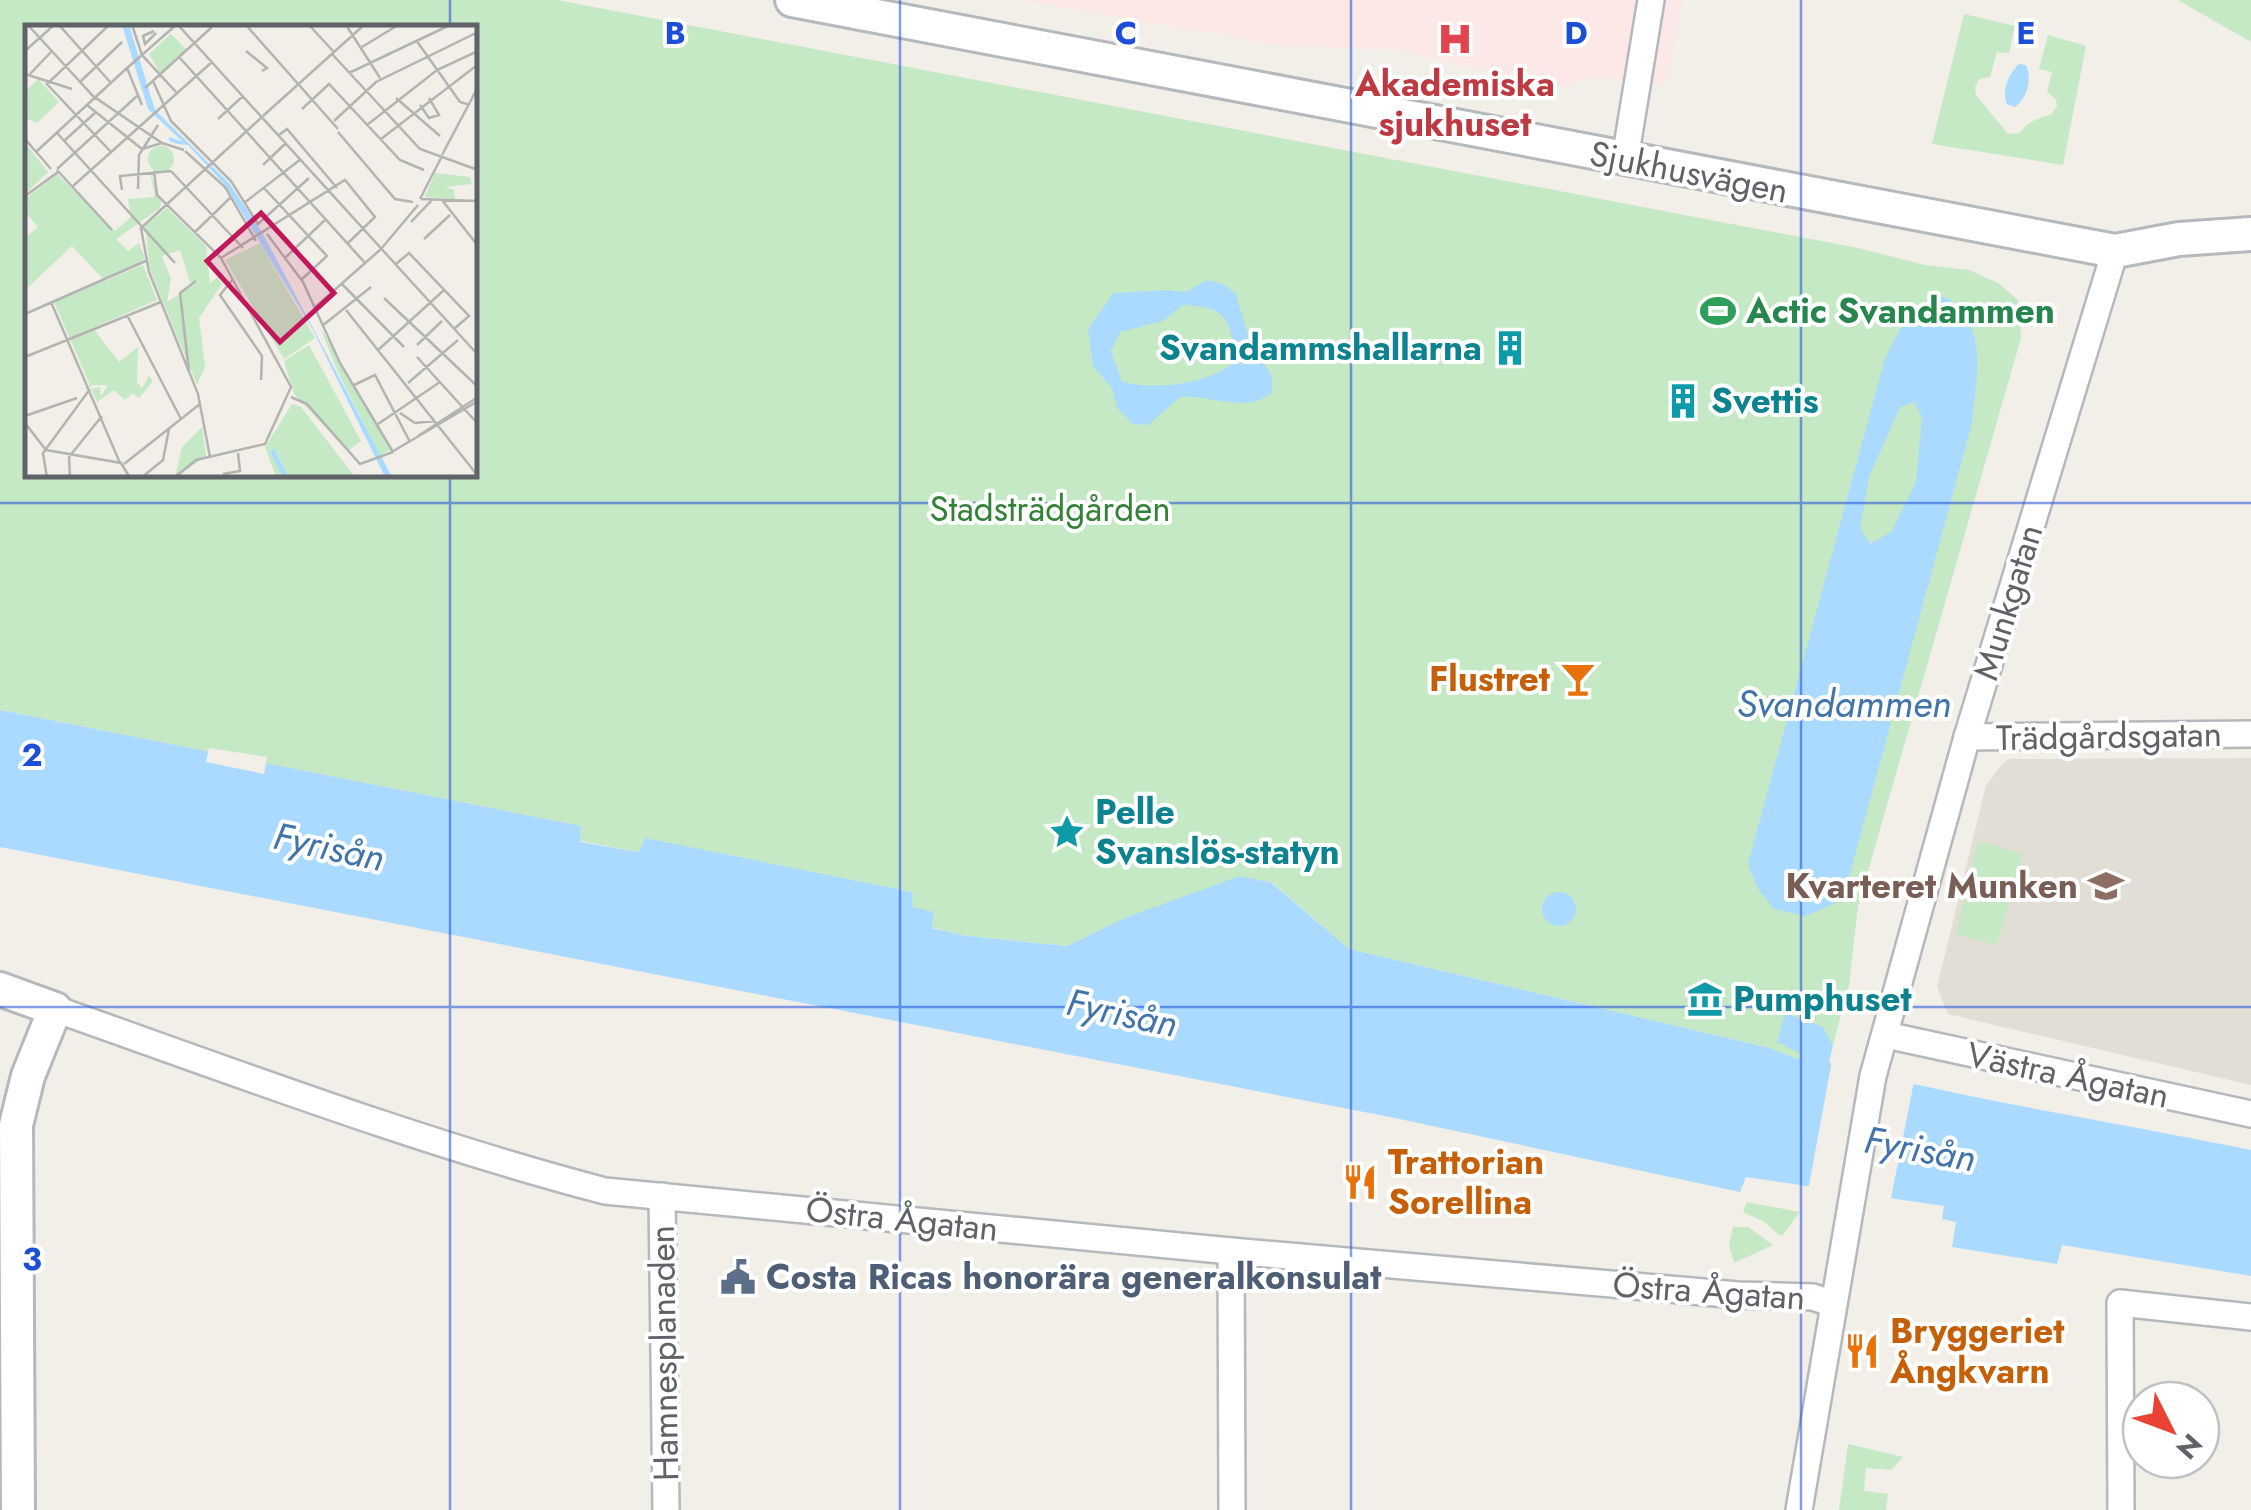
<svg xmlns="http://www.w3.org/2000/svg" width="2251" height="1510" font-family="Jost,sans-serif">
<rect width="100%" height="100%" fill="#f1efe8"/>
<path fill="#e1ded6" d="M2251,758V1085L1948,1014L1937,987L1986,785L2001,765L2009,759Z"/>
<path fill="#fce8e6" d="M1019,0H1682L1666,85L1589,77L1565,87L1388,49L1284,46Z"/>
<g fill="#c5e8c5" fill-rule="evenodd">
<path d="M0,0H557L1858,248L1925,265L1969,270L1998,283L2018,300L2021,338L1858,906L1849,985L1833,1045L1823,1027L1801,1053L1799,1060L1770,1048L1349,949L1273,883L1240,877L1127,917L1068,946L967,936L931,927L913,907L912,892L645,839L640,852L580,841L581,826L0,710ZM28,28H475V475H28Z"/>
<path d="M2178,0H2251V42Z"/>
<path d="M1964,14L2015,26L2009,53L1997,52L1990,77L1979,79L1975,87L1976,95L2008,134L2020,133C2029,120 2038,119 2052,114L2057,106L2056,99L2047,92L2052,72L2039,69L2048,35L2086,46L2063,165L1932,144Z"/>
<path d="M1978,841L2023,854L1997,945L1956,934Z"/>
<path d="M1747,1202L1800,1212L1783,1235H1779L1763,1221L1743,1212Z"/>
<path d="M1733,1227H1748L1773,1245L1734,1263L1729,1245Z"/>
<path d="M1848,1444L1903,1457L1891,1470L1866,1468L1864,1491L1888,1494L1886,1510H1839Z"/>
</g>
<g fill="#aadaff" fill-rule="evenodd">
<path d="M2019,64L2026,65C2032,79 2028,97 2015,107L2007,104C2001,91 2009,73 2019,64Z"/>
<path d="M1207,280L1223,284L1236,294L1248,335L1272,377V392C1249,415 1209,394 1180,397L1148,425L1133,424L1117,408L1112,388L1093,366L1088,329L1114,293L1167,290L1186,292ZM1184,304C1193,307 1200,306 1208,308C1233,314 1235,345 1232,364C1204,385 1155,390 1122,382L1111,351L1120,332L1163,321Z"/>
<path d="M1945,297C1990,323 1976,379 1972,423L1848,881L1835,903L1806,916L1774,909L1758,889L1748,864L1884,362C1896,335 1912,300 1945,297ZM1914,402L1922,417L1916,482L1891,532L1870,544L1860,528L1869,477L1900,407Z"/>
<path d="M0,710L581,826L580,842L639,852L645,838L912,892L913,907L934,912L932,928L967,936L1067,946L1127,917L1240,876L1272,883L1349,949L1770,1048L1799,1060L1800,1053L1777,1042L1785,1013L1823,1027L1833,1045L1829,1062L1911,1094L1914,1084C2026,1109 2139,1127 2251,1150V1276L2062,1245L2057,1264L1952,1247L1956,1222L1942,1219L1944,1206L1746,1177L1740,1192L1395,1118L0,847Z"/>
<circle cx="1559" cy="909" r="17"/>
</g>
<g fill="#f1efe8">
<path d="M209,748L267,757L264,774L206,762Z"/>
<path d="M1832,1060L1912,1092L1890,1203L1808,1191Z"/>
</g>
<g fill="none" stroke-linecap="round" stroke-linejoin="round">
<defs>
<g id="minor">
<path d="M1625,159L1651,0"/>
<path d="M1967,737L2251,734"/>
<path d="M55,1009C237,1073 418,1142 605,1191L1231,1251L1738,1295L1813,1297L1833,1304"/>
<path d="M1886,1035L2251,1114"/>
<path d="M662,1196L666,1510"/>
<path d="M1231,1251L1232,1510"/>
<path d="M1799,1510L1873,1076L1967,737L2115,251"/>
<path d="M2121,1510L2120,1303L2251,1317"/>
</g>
<g id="tertiary">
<path d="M792,0L2115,251L2179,239L2251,234"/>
<path d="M0,989L55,1009L28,1076L16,1125L18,1510"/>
</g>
</defs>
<use href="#minor" stroke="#b5b8bc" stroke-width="30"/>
<use href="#tertiary" stroke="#b5b8bc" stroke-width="38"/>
<use href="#minor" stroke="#fff" stroke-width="25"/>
<use href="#tertiary" stroke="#fff" stroke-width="32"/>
</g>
<path fill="none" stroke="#1d4ed8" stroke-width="2.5" stroke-opacity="0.55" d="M450,0V28M900,0V1510M1351,0V1510M1801,0V1510M450,475V1510M0,503H2251M0,1007H2251"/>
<defs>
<symbol id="hospital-bare" viewBox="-9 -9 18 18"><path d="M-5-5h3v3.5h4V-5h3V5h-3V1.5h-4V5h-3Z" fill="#e0444e" stroke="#fff" stroke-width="2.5" paint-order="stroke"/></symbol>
<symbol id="stadium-bare" viewBox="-9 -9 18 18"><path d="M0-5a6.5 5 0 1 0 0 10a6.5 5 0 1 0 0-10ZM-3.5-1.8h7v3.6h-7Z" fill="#2e9e5b" stroke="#fff" stroke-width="2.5" paint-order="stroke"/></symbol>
<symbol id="building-bare" viewBox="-9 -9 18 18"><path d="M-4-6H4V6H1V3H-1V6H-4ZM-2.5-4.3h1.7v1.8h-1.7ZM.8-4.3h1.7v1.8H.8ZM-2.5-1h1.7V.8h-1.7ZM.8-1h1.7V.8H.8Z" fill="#0f9aa8" stroke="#fff" stroke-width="2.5" paint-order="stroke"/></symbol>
<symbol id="bar-bare" viewBox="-9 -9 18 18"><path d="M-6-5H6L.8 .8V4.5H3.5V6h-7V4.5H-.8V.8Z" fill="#e8710a" stroke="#fff" stroke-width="2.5" paint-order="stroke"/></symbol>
<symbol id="sight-bare" viewBox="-9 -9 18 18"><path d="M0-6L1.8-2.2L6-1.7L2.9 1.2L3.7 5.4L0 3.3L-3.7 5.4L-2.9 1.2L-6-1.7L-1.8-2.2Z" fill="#0f9aa8" stroke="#fff" stroke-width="2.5" paint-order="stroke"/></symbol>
<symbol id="university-bare" viewBox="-9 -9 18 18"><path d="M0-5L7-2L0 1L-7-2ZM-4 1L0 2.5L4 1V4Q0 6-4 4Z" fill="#8d6e63" stroke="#fff" stroke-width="2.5" paint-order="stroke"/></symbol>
<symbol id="museum-bare" viewBox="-9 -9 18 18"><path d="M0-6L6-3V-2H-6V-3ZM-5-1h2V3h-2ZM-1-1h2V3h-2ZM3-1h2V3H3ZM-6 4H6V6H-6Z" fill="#0f9aa8" stroke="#fff" stroke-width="2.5" paint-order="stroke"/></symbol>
<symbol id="restaurant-bare" viewBox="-9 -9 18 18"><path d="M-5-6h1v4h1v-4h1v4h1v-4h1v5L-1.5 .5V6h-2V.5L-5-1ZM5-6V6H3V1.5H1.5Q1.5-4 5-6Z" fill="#e8710a" stroke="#fff" stroke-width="2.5" paint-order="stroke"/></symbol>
<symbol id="civic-bare" viewBox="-9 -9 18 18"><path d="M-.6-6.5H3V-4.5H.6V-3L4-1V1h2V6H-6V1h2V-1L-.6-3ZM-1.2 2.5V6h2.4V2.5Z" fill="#5c6f8a" stroke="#fff" stroke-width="2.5" paint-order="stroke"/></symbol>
</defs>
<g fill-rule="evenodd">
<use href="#hospital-bare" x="1430" y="14" width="50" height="50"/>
<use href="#stadium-bare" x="1693" y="286" width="50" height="50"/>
<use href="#building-bare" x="1485" y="323" width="50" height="50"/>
<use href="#building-bare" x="1658" y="376" width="50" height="50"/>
<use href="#bar-bare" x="1553" y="654" width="50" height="50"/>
<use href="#sight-bare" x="1042" y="807" width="50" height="50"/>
<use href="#university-bare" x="2081" y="861" width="50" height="50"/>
<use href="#museum-bare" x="1680" y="974" width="50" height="50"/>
<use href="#restaurant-bare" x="1335" y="1157" width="50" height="50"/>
<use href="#civic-bare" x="713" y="1252" width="50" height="50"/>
<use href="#restaurant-bare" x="1837" y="1326" width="50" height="50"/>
</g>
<g text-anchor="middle" stroke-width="8" stroke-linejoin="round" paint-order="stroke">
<g font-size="35" font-weight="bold" fill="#be3a42" stroke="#fff">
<text x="1455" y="96">Akademiska<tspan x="1455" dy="40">sjukhuset</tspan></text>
</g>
<g font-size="35" fill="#5f6368" stroke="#fff">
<text transform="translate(1689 172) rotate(11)" y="12">Sjukhusvägen</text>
<text transform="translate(2008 602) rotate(-73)" y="12">Munkgatan</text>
<text transform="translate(2109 736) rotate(-1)" y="12">Trädgårdsgatan</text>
<text transform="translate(2068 1075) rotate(12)" y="12">Västra Ågatan</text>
<text transform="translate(902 1219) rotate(6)" y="12">Östra Ågatan</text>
<text transform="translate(1709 1291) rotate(4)" y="12">Östra Ågatan</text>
<text transform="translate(664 1353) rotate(-91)" y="12">Hamnesplanaden</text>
</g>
<g font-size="35" font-weight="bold" fill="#27864d" stroke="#fff" text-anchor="start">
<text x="1746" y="323">Actic Svandammen</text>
</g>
<g font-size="35" font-weight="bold" fill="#0d838f" stroke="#fff" text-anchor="start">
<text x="1482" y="360" text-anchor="end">Svandammshallarna</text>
<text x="1711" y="413">Svettis</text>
<text x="1095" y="824">Pelle<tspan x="1095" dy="40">Svanslös-statyn</tspan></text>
<text x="1733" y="1011">Pumphuset</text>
</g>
<g font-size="35" fill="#348238" stroke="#fff">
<text x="1050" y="521">Stadsträdgården</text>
</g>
<g font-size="35" font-weight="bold" fill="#c56008" stroke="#fff" text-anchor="start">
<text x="1550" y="691" text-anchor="end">Flustret</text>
<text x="1388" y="1174">Trattorian<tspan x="1388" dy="40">Sorellina</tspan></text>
<text x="1890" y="1343">Bryggeriet<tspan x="1890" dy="40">Ångkvarn</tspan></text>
</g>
<g font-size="35" font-weight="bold" fill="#785e54" stroke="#fff" text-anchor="end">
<text x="2078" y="898">Kvarteret Munken</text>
</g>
<g font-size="35" font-weight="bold" fill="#4e5e75" stroke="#fff" text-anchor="start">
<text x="766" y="1289">Costa Ricas honorära generalkonsulat</text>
</g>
<g font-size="38" font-style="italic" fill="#4174aa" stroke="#fff">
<text x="1844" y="717">Svandammen</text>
<text transform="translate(329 847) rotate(12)" y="13">Fyrisån</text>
<text transform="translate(1122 1013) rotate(12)" y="13">Fyrisån</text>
<text transform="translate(1920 1149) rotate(10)" y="13">Fyrisån</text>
</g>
</g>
<g transform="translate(25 25)">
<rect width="452" height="452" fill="#f1efe8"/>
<path d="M146,9L161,24L135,48L124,29ZM13,54L34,77L12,98L0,93V67ZM0,118L23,147L0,169ZM123 134a13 13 0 1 1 26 0a13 13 0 1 1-26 0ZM125,147L136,176L135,183L91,214L103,226L114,218L120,233L113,239L78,254L47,221L0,265V213L13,202L0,187V174L32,149L90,206L106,192L103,174L130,172ZM410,148L445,152L447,159L420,162L429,165L430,174L400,172ZM142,183L181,221L185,258L193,252L197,259L174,293L180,341L172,360L125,245L120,201ZM155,225L165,257H173L142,277L146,254L137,231ZM235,218L290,313L259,334L200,235ZM118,240L132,275L68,303L94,337L113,322L112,357L117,363L124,351L128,356L114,373L108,368L100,375L89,365L72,377L66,364L75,362L76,371L83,360H68L58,365L65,360L29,277ZM295,302L366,424L355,431L312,345ZM284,320L336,416L323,426L269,369L259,336ZM267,379L276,382L330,452H251L240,422ZM177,402L181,431L150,453L157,422Z" fill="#c5e8c5" fill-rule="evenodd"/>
<path d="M97,0H104L130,85L204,158L237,207L367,452H360L287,303L200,160L163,120L153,119L146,117L144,115V112L158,117L123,84Z" fill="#aadaff"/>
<path fill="none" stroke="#aadaff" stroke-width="5" d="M247,425L261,453"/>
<path fill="none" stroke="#b3b3b1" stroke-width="2.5" d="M3,0L68,71L137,118L159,125M34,0L86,58M84,0L22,59L86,127M107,0L117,30L151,67M153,0L453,330M221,0L313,104M284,0L308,26M321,0L355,53M129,6L118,11L120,19L131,8M391,15L435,77L445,80M337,22L373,0M0,26L29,0M221,26L242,43L237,46M307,29L395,124L453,145M154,32L341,239M102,43L117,80M101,44L151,0M324,48L425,0M0,49L47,64M5,49L27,26M56,56L97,17M128,56L146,96L206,156L233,199L284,153M120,63L187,2M371,73L415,111M62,80L117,124L137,118M395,80L404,93L414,90L404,73M277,84L304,59L375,135L399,145M238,91L339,0M193,94L218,71M309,96L351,57L453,7M342,100L412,45L453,26M313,107L370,174L388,177M32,108L150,238M254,110L262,104L312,163M0,114L26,144M356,114L451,41V0M40,115L71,87M12,126L102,43M160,126L200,162L231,216M417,130L453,62M238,140L261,118M32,144L112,71M32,145L87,205M129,146L132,170L196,233L266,362L240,419L171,435L149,453M146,146L218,223M48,161L187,37M239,163L302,231L276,255M113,164L114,130L133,100M97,165L95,151L146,146M0,171L33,147M395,174L417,131M396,174L453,176M417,175L453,221M219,178L276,134M386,197L407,175M116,203L124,247L173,369L185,432M115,204L237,92M169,208L206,172M242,209L278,257L315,338L368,427M399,214L425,190M356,224L393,180M196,233L320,155L350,192L323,218M260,233L301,194M371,239L384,228L444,291L429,304M208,254L195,270L237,331L236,355M316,258L379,322M359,273L453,362M26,277L95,438M289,283L356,224M321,285L453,451M0,289L123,235M102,290L156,394M297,301L346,262M392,320L417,296M352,326L419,265M0,332L136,277M392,332L453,399M164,346L155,268L171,256M383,358L433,315M329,360L350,350L385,417M266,372L282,379L335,439L368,427M375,388L390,398L410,396M0,391L52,373M0,398L21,425L96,438L105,453M353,399L415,357M393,411L453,372M365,428L453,376M99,439L175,379M198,449L215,446L213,428M22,453L18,428L65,364M45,453L44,432L77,391M116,453L138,435L144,404"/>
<path fill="#c2185b" fill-opacity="0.15" stroke="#c2185b" stroke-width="5" d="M236,188L309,268L255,317L182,236Z"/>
<rect width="452" height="452" fill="none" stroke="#5f6368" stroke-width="5"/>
</g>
<g font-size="32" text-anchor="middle" font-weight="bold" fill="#1d4ed8" stroke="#fff" stroke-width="8" stroke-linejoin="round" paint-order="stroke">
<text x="675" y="44">B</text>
<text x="1126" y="44">C</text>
<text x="1576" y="44">D</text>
<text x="2026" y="44">E</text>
<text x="32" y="766">2</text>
<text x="32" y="1270">3</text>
</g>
<g transform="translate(2171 1430) rotate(132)"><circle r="48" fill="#ffffff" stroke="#bfc1c3" stroke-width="2.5"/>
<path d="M0-8L18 38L0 25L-18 38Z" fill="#ea4335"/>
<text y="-15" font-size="28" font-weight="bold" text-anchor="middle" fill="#5f6368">N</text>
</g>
</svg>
